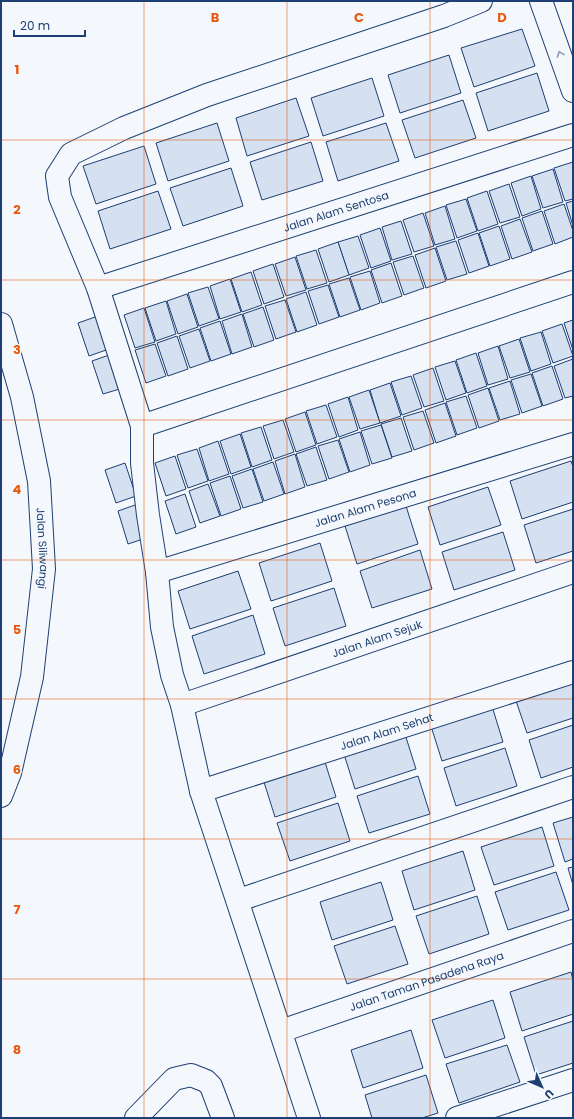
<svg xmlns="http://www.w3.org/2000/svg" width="574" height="1119" font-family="Poppins,sans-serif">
<rect width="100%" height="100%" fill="#f4f7fb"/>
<g fill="#d5e0f0" stroke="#1d3f73">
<path d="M522,29L535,66L474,87L461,48Z"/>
<path d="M449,55L461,93L400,113L388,75Z"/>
<path d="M537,73L549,111L488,131L476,93Z"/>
<path d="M372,78L384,116L323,136L311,98Z"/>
<path d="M296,98L309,136L247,156L236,118Z"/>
<path d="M463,100L476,138L415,158L402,120Z"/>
<path d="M217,123L229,161L168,181L156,143Z"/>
<path d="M386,123L399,161L338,181L326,142Z"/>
<path d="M311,142L323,181L262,200L250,162Z"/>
<path d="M144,146L156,184L96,204L83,166Z"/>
<path d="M573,162V199L565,201L554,168Z"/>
<path d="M231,168L243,206L183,226L170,188Z"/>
<path d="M553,169L563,202L543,208L532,176Z"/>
<path d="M531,176L541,209L522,216L511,183Z"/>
<path d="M509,184L520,217L500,223L489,191Z"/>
<path d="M158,191L171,229L110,249L98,211Z"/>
<path d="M487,191L498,224L478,231L467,198Z"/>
<path d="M466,199L477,231L457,238L446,205Z"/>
<path d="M573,201V226L566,203Z"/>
<path d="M564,204L573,231V237L555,244L544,211Z"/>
<path d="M445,206L455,239L435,245L425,213Z"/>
<path d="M542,211L553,244L533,251L522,218Z"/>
<path d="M423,213L434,246L414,252L403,220Z"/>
<path d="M520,219L532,252L512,259L501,226Z"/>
<path d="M401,221L412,254L392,260L382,227Z"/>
<path d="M499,226L510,259L490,266L479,233Z"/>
<path d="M380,228L391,261L371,268L360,235Z"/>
<path d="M478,233L489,266L469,273L458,240Z"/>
<path d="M358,236L369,268L349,275L338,242Z"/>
<path d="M456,241L467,274L447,280L436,247Z"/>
<path d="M338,242L349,275L329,282L318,249Z"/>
<path d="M435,248L446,281L426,288L415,255Z"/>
<path d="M316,250L327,283L307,289L296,256Z"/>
<path d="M413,256L424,288L404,295L393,262Z"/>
<path d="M295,257L306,290L286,296L275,264Z"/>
<path d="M391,263L402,296L382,303L371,270Z"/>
<path d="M273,264L284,297L264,304L253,271Z"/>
<path d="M370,271L380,303L361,310L350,277Z"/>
<path d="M251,272L262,305L242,312L231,279Z"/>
<path d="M349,278L360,310L340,317L329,284Z"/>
<path d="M230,279L241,312L220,319L210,286Z"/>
<path d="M328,285L339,317L319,324L308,291Z"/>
<path d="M208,287L219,319L199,326L188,293Z"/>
<path d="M306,292L317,325L297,332L286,299Z"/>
<path d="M187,294L198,327L178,334L167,301Z"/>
<path d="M285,300L296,332L276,339L265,306Z"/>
<path d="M166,301L176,334L156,341L145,308Z"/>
<path d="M263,307L274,340L254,347L243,314Z"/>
<path d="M144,308L155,342L135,348L124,315Z"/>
<path d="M242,314L252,347L232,354L222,321Z"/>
<path d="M98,316L109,349L89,356L78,323Z"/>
<path d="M573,320V350L564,323Z"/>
<path d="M220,321L231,354L211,361L200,328Z"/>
<path d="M562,324L573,356L553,363L542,331Z"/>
<path d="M199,329L210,361L190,368L179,336Z"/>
<path d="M541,332L551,364L531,371L520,338Z"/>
<path d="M177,336L188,369L168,376L157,343Z"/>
<path d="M519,339L530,372L510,378L499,346Z"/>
<path d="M155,344L166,376L146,383L135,350Z"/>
<path d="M498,346L508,379L488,385L478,353Z"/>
<path d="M476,353L487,386L467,393L456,360Z"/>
<path d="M112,354L123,388L103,394L92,361Z"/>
<path d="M573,359V396L565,398L554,366Z"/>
<path d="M455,361L466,393L446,400L435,367Z"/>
<path d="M552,366L563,399L543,406L532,373Z"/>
<path d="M433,368L444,401L424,407L413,375Z"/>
<path d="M531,374L542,406L522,413L511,380Z"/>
<path d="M411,376L422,408L402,415L391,382Z"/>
<path d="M510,381L520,414L500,420L489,388Z"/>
<path d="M390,383L401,416L380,423L370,390Z"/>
<path d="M488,388L499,421L479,428L468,395Z"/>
<path d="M369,390L380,423L360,429L349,397Z"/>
<path d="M466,396L477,428L457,435L446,402Z"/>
<path d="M348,397L358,430L339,437L328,404Z"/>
<path d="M445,403L456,436L436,443L425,410Z"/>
<path d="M326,405L337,437L317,444L306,411Z"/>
<path d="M423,411L434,443L414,450L403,417Z"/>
<path d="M305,412L316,445L296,452L285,419Z"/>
<path d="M401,418L412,451L392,457L381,424Z"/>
<path d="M283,420L294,452L274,459L263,426Z"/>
<path d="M381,425L392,458L372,464L361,431Z"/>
<path d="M261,427L272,460L252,467L241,433Z"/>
<path d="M360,432L370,465L350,472L339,439Z"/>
<path d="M240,434L251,467L231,474L220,441Z"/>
<path d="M338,440L349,472L329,479L318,446Z"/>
<path d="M218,441L229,474L209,481L199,448Z"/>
<path d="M316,447L327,480L307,486L296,454Z"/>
<path d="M197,449L208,481L188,488L177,455Z"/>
<path d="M295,454L305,487L285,494L275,461Z"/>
<path d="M175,456L186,489L166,496L155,463Z"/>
<path d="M571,461L573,467V502L522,519L510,481Z"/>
<path d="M273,462L284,494L264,501L253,469Z"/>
<path d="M125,463L136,496L116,503L105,470Z"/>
<path d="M252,469L263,502L243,508L232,476Z"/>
<path d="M230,476L241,509L221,516L210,483Z"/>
<path d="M208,484L220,516L200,523L189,491Z"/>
<path d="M488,487L501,525L440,545L428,507Z"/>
<path d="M185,494L196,527L176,534L165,501Z"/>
<path d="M138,504L149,537L128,544L118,511Z"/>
<path d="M406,506L418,544L357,564L345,526Z"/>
<path d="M573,509V551L536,563L524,525Z"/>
<path d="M503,532L515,570L454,590L442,552Z"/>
<path d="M320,543L332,581L271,601L259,563Z"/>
<path d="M420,550L432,589L372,608L360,571Z"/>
<path d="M238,571L251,609L190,629L178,591Z"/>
<path d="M334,588L346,626L285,646L273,608Z"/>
<path d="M253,615L265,654L204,674L192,636Z"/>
<path d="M573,676V718L527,733L514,695Z"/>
<path d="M491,703L503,742L442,761L430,723Z"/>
<path d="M573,725V767L541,778L529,740Z"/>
<path d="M404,731L416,769L355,789L343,751Z"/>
<path d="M505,748L517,786L456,806L444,768Z"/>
<path d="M324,759L336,797L275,817L263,779Z"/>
<path d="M418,776L430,814L369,833L357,796Z"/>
<path d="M338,803L350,841L290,861L277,823Z"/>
<path d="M573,817V859L565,862L553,823Z"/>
<path d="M542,827L554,866L494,885L481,847Z"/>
<path d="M463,851L475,890L414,910L402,871Z"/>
<path d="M573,867V885L568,868Z"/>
<path d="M556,872L569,910L508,930L495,892Z"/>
<path d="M381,882L393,920L332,940L320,902Z"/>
<path d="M477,896L489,934L429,954L416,916Z"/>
<path d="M395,926L408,964L347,984L334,946Z"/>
<path d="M571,972L573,980V1014L522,1031L510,992Z"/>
<path d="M493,1000L505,1038L445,1058L432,1020Z"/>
<path d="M573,1021V1063L536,1075L524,1037Z"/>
<path d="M411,1030L423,1068L363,1088L351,1050Z"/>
<path d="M507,1045L520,1082L459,1103L446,1064Z"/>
<path d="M426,1075L438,1113L422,1118H372L365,1095Z"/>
</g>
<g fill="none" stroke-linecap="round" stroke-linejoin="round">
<defs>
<g id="minor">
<path d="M541,1L573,91"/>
<path id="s1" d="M98,288L573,135"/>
<path d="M142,426L573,282"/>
<path id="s2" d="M157,572L573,444"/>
<path id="s3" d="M182,705L573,572"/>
<path id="s4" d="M201,791L573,672"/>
<path d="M239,900L573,787"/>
<path id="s5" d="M281,1031L573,931"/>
<path d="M136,1118L174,1079L191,1075L206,1081L211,1086L223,1118"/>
<path d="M309,1118L201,791L182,705L172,675L162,627L157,572L148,515L142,463V426L98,288L60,197L57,176L71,154L124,128L207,95L444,16L481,1"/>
<path d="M457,1118L573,1080"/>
</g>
<g id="major">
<path id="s6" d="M1,324L22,397L39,481L44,569L32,677L10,773L1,796"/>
</g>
</defs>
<use href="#minor" stroke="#1d3f73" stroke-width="24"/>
<use href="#major" stroke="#1d3f73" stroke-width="24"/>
<use href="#minor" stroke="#f4f7fb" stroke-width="22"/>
<use href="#major" stroke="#f4f7fb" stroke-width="22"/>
</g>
<defs><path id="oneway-chevron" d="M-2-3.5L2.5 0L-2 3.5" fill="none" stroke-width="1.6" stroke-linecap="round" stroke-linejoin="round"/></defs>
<use stroke="#889bb7" href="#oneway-chevron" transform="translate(560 54) rotate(-110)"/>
<path fill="none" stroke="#e8590c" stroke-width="1" stroke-opacity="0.55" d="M144,1V1118M287,1V1118M430,1V1118M1,140H573M1,280H573M1,420H573M1,560H573M1,699H573M1,839H573M1,979H573"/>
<g text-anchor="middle" stroke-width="3" stroke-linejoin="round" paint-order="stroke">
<g font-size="11" fill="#1d3f73" stroke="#f4f7fb">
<text dy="4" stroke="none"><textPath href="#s1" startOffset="250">Jalan Alam Sentosa</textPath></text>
<text dy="4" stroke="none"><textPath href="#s2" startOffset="218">Jalan Alam Pesona</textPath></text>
<text dy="4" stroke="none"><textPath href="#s6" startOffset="229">Jalan Siliwangi</textPath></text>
<text dy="4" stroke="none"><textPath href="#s3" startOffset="206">Jalan Alam Sejuk</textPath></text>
<text dy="4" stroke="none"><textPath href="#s4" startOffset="195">Jalan Alam Sehat</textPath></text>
<text dy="4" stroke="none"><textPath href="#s5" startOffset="154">Jalan Taman Pasadena Raya</textPath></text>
</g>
</g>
<g font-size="13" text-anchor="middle" font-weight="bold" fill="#e8590c" stroke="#f4f7fb" stroke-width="3" stroke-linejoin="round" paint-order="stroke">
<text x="215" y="22">B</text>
<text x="359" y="22">C</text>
<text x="502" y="22">D</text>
<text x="17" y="74">1</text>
<text x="17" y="214">2</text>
<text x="17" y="354">3</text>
<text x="17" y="494">4</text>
<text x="17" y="634">5</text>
<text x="17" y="774">6</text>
<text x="17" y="914">7</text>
<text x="17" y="1054">8</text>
</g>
<rect width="574" height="1119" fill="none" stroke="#1d3f73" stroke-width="4"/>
<g transform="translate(542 1087) rotate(135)" stroke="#f4f7fb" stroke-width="3" paint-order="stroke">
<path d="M0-3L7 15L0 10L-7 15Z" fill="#1d3f73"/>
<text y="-6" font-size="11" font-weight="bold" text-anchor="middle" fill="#1d3f73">U</text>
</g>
<path d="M14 30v6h71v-6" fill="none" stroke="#1d3f73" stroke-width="2"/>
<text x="20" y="30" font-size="12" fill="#1d3f73" stroke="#f4f7fb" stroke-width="3" paint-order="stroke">20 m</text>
</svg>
